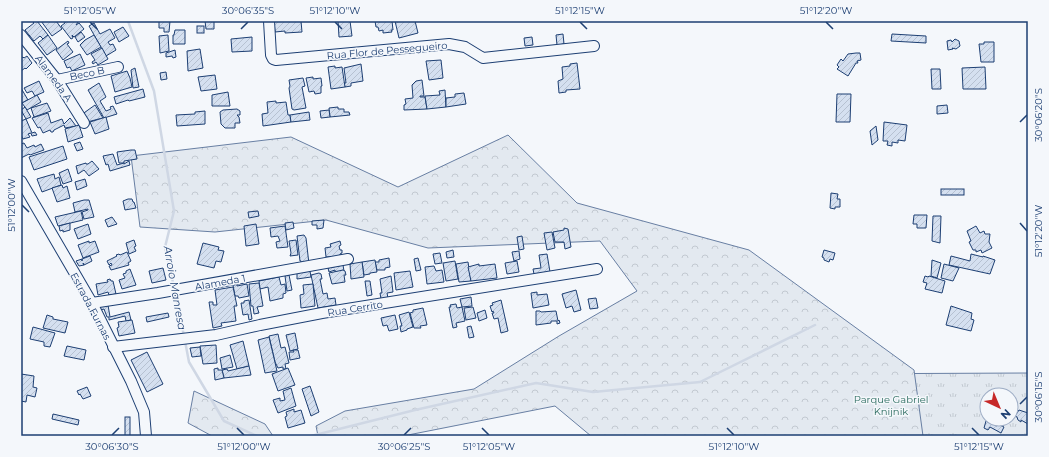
<svg xmlns="http://www.w3.org/2000/svg" width="1049" height="457" font-family="Montserrat,sans-serif">
<defs>
<pattern id="grass-tufts" width="24" height="20" patternUnits="userSpaceOnUse"><rect width="24" height="20" fill="#e3e9f0"/><path d="M3 7l-1-3M5 7V3M7 7l1-3M15 17l-1-3M17 17v-4M19 17l1-3" fill="none" stroke="#c2c9d1"/></pattern>
<pattern id="forest-crowns" width="20" height="18" patternUnits="userSpaceOnUse"><rect width="20" height="18" fill="#e3e9f0"/><path d="M2 6a3 3 0 1 1 6 0M12 15a3 3 0 1 1 6 0" fill="none" stroke="#c2c9d1"/></pattern>
<pattern id="building-hatch" width="6" height="6" patternUnits="userSpaceOnUse"><rect width="6" height="6" fill="#d5e0f0"/><path d="M-1 1l2-2M0 6l6-6M5 7l2-2" fill="none" stroke="#b6c1d1"/></pattern>
</defs>
<rect width="100%" height="100%" fill="#f4f7fb"/>
<path fill="url(#grass-tufts)" stroke="#687fa3" fill-rule="evenodd" d="M1028,373V436H804L803,374ZM987,395H1011V419H987Z"/>
<g fill="url(#forest-crowns)" stroke="#687fa3">
<path d="M508,135L577,203L749,250L914,370L923,436H591L555,406L408,435L318,436L316,426L345,411L474,389L559,336L637,291L600,241L428,248L326,220L215,232L140,227L131,156L291,137L398,187Z"/>
<path d="M194,391L265,424L273,436H212L188,423Z"/>
</g>
<g fill="none" stroke-linecap="round" stroke-linejoin="round">
<g stroke="#cfd7e4" stroke-width="2.5">
<path d="M128,21L154,91L174,211L165,247L174,287"/>
<path d="M175,292L184,336"/>
<path d="M185,341L189,362L224,421L257,436"/>
<path d="M311,436L415,410L536,383L593,392L700,382L815,325"/>
</g>
</g>
<g fill="url(#building-hatch)" stroke="#1d3f73">
<path d="M34,21H37L48,35L43,39L40,36L34,41L25,30L34,23L33,22Z"/>
<path d="M41,21H56L62,29L52,36Z"/>
<path d="M65,21H77L78,22L76,25L79,23L84,29L74,37L72,35L73,38L71,39L61,26L65,23Z"/>
<path d="M159,21H170L169,32H164V28H159Z"/>
<path d="M205,21H214V29H206Z"/>
<path d="M274,21H301L302,32L285,33V31L275,32Z"/>
<path d="M338,21H350L352,36L339,37Z"/>
<path d="M375,21H392L393,30H391L392,32L383,33V30L379,31L378,27H376Z"/>
<path d="M395,21H415L418,33L399,38Z"/>
<path d="M94,23L100,34L110,29L115,38L108,42L110,45L113,44L116,50L106,56L89,26Z"/>
<rect x="197" y="26" width="7" height="7"/>
<path d="M123,27L129,36L119,42L114,32Z"/>
<path d="M175,30H185V44H173V35H174Z"/>
<path d="M81,32L85,37L78,42L75,37Z"/>
<path d="M563,34L564,44L557,45L556,35Z"/>
<path d="M892,34L926,36V43L891,41Z"/>
<path d="M48,35L57,48L47,55L38,43Z"/>
<path d="M94,35L101,47L87,55L80,45L85,40Z"/>
<path d="M168,35L169,51L160,53L159,36Z"/>
<path d="M252,37V51L232,52L231,39Z"/>
<path d="M532,37L533,45L525,46L524,38Z"/>
<path d="M955,39L959,41L960,46L956,49L952,48L953,49L948,50L947,41L951,40L952,42Z"/>
<path d="M68,41L69,43L67,44L73,52L63,60L56,50Z"/>
<path d="M984,42H994V62H981L979,44H984Z"/>
<path d="M102,48L108,59L98,65L96,62L93,64L92,62L95,60L91,54Z"/>
<path d="M200,49L203,68L188,71L187,51Z"/>
<path d="M175,50L176,57L173,58L172,56L166,57V53Z"/>
<path d="M856,53H860L861,60L857,61L858,63H856L848,76L837,69L839,67L837,65L841,59L843,61L848,54Z"/>
<path d="M80,54L85,65L72,71L70,67L67,68L64,61Z"/>
<path d="M27,56L32,63L26,69L25,68L21,71V58L23,57L24,58Z"/>
<path d="M441,60L443,78L429,80L426,61Z"/>
<path d="M577,63L580,89L566,90V92L559,93L558,81L563,79L562,67L570,66V64Z"/>
<path d="M361,64L363,81L351,83V86L345,87L344,83H346L344,68Z"/>
<path d="M335,66V68L342,67L345,87L331,89L328,67Z"/>
<path d="M985,67L986,89H963L962,68Z"/>
<path d="M135,68L139,87L133,88L131,70Z"/>
<path d="M940,69L941,89H932L931,69Z"/>
<path d="M127,71L130,78L132,87L115,92L111,76Z"/>
<path d="M166,72L167,79L161,80L160,73Z"/>
<path d="M215,75L217,89L201,91L198,77Z"/>
<path d="M313,77V79L321,78L322,86H321V93L315,94L314,91L309,92L306,78Z"/>
<path d="M303,78L305,86L302,87L306,108L294,110L292,109L289,88L290,86L289,80Z"/>
<path d="M422,80L424,96H420V97H425L427,109L404,110V105L406,104L405,99L413,98L412,85L416,81Z"/>
<path d="M39,81L44,92L35,96L32,91L27,93L24,88Z"/>
<path d="M99,83L106,97L100,101L106,111L111,109L110,107L113,106L117,114L104,118L88,90Z"/>
<path d="M21,88L28,100L22,103L21,101Z"/>
<path d="M143,89L145,97L129,101L128,100L116,104L114,97Z"/>
<path d="M445,90L446,107L427,109L425,96L440,95L439,91Z"/>
<path d="M228,92L230,106H212V95Z"/>
<path d="M464,93L466,104L446,107V98L455,97V94Z"/>
<path d="M837,94H851L850,122H836Z"/>
<path d="M37,95L41,102L27,110L22,103Z"/>
<path d="M276,101V103L286,102L288,115H290L291,122L263,126L262,114L268,113L267,102Z"/>
<path d="M47,103L51,111L34,117L31,108Z"/>
<path d="M95,105L103,118L87,122L81,115Z"/>
<path d="M947,105L948,113L937,114V106Z"/>
<path d="M25,107L31,117L26,119L21,110Z"/>
<path d="M338,107V109H344V112H349L350,115L330,117L329,108Z"/>
<path d="M237,109L240,111V115H237L239,117L240,123H235V128H225L221,124L220,112L223,110Z"/>
<path d="M329,110L330,117L321,118L320,111Z"/>
<path d="M205,111V124L177,126L176,115L195,114V112Z"/>
<path d="M309,112L310,120L291,122L290,115Z"/>
<path d="M48,113L51,123L62,119L64,124L70,118L76,126L65,128L64,125L54,130L53,132H51L50,130L43,133L40,127L38,128L32,118Z"/>
<path d="M106,117L109,129L95,134L90,122Z"/>
<path d="M26,119L32,133L35,132L37,135L32,136L31,133L28,134L30,137L23,139L21,135V121Z"/>
<path d="M884,122L907,125L905,141L898,140V143L892,142V146L887,145L888,141H883Z"/>
<path d="M79,125L83,137L68,142L65,129Z"/>
<path d="M876,126L878,140L872,145L870,131Z"/>
<path d="M80,142L83,149L77,151L74,144Z"/>
<path d="M24,143L27,148L34,145L35,147L41,144L44,150L30,155L29,154L21,158V144Z"/>
<path d="M63,146L67,159L34,170L29,157Z"/>
<path d="M131,150H135L137,159L124,161V163H119L117,152Z"/>
<path d="M113,154L117,165L124,163V164L129,161L130,165L110,171L108,164L106,165L103,156Z"/>
<path d="M92,161L99,169L89,176L84,170L78,174L76,166L86,163V164H88Z"/>
<path d="M68,169L72,181L63,184L59,173Z"/>
<path d="M54,174L55,179L59,177L61,185L42,192L37,179Z"/>
<path d="M85,179L87,186L77,190L75,182Z"/>
<path d="M62,185L63,188L67,186L70,198L57,202L52,188Z"/>
<rect x="941" y="189" width="23" height="6"/>
<path d="M831,193L838,194L837,199H840V207H835V209L830,208Z"/>
<path d="M128,199H132L133,202H134L136,208L125,210L123,201Z"/>
<path d="M84,200H89L94,217L84,219L82,212L88,210V209L75,212L73,203Z"/>
<path d="M81,211L83,220L58,226L55,217Z"/>
<path d="M258,211L259,216L249,218L248,212Z"/>
<path d="M914,215H927L926,228H917V224H913Z"/>
<path d="M933,216H941L940,243L932,241Z"/>
<path d="M112,217L117,224L108,227L105,220Z"/>
<path d="M324,220L323,228L317,229V225H312V221Z"/>
<path d="M293,222L294,228L286,230L285,223Z"/>
<path d="M70,223V230L63,232V230L60,231L59,226Z"/>
<path d="M88,224L91,234L78,239L74,229Z"/>
<path d="M256,224L259,244L246,246L244,226Z"/>
<path d="M285,226L288,247L277,248L276,242L280,241L278,236L271,237L270,228Z"/>
<path d="M976,226L980,233L984,231L985,234H990L989,242L992,248L982,253L981,250L976,252V250H973L969,242L971,241L967,231Z"/>
<path d="M564,228L568,229L571,247L565,249L564,242H555L553,232L564,230Z"/>
<path d="M552,232L555,248L547,250L544,233Z"/>
<path d="M304,235L306,238L309,264L302,265L301,261H300L297,236Z"/>
<path d="M522,236L524,249L519,250L517,237Z"/>
<path d="M134,240L136,246L134,247L136,251L129,254L126,243Z"/>
<path d="M296,240L298,255L290,256L291,253L289,241Z"/>
<path d="M89,241V243L95,241L99,252L83,258L78,245Z"/>
<path d="M340,241L341,245L339,246L340,250H342V253L340,254V256L326,257L325,248L331,247L330,244Z"/>
<path d="M203,243L219,247L218,250L224,251L221,262L216,261L214,268L197,264Z"/>
<path d="M453,250L454,257L447,258L446,252Z"/>
<path d="M824,250L835,253L833,260L830,259L829,262L824,260V258L822,257Z"/>
<path d="M519,251L520,259L514,261L512,252Z"/>
<path d="M127,252L131,261L128,263L129,265L111,270L109,266L112,265L111,263L109,265L107,261L117,256L116,255L119,254L120,255Z"/>
<path d="M440,253L442,263L435,264L433,254Z"/>
<path d="M547,254L550,272L534,274L533,269L541,268L539,255Z"/>
<path d="M971,254L983,257V256L995,260L990,274L949,265L951,256L970,261Z"/>
<path d="M90,256L92,261L84,265L83,263L84,265L79,266L76,261L82,259V261V259Z"/>
<path d="M389,258L390,267L385,268V270H377L375,262H379V260Z"/>
<path d="M418,258L421,270L416,271L414,259Z"/>
<path d="M375,260L377,272L370,273V274L364,275L362,262Z"/>
<path d="M932,260L941,263L937,278L931,276Z"/>
<path d="M455,261L458,279L446,281L443,263Z"/>
<path d="M517,261L519,272L507,274L505,263Z"/>
<path d="M362,262L364,277L351,279L350,264Z"/>
<path d="M468,262L471,281L459,282L456,264Z"/>
<path d="M479,264V266L495,264L497,278L471,281L468,267Z"/>
<path d="M944,264L959,268L953,281L941,278Z"/>
<path d="M343,265L344,271L335,272V270L329,272L328,268Z"/>
<path d="M434,266L436,271L442,270L444,282L427,284L425,267Z"/>
<path d="M163,268L166,280L152,283L149,271Z"/>
<path d="M130,269L136,285L122,289L119,280L125,278L123,274L126,273V271Z"/>
<path d="M343,270L345,271L346,275H344L345,282L332,284L329,273Z"/>
<path d="M310,271L311,277L297,279V273Z"/>
<path d="M410,271L413,287L396,290L394,273Z"/>
<path d="M319,273L321,274L322,279H320L323,294L327,293L328,299L335,298L336,305L318,308L311,275Z"/>
<path d="M289,275L292,290L287,291L285,276Z"/>
<path d="M391,276L393,292L387,293L388,298L381,299L380,293H382L380,279Z"/>
<path d="M925,276L928,277L929,276L945,281L942,293L925,289L927,283L923,282Z"/>
<path d="M279,277L281,285L285,284L286,293L283,294V298L270,301L268,287L260,289L259,281Z"/>
<path d="M110,279L111,281H113L116,294L109,295L108,292L98,295L96,284L108,282L107,280Z"/>
<path d="M365,281H370L372,295L367,296Z"/>
<path d="M259,283L263,306L257,307L259,313L254,314L253,306H251L249,284Z"/>
<path d="M237,284V286L247,284L249,296L239,298L238,296H235L233,285Z"/>
<path d="M313,284L315,306L301,308L300,295L304,294L303,285Z"/>
<path d="M233,287L237,306H234L236,321L221,323L222,326L213,328L209,302H213V305H217L215,290Z"/>
<path d="M576,290L581,310L574,312L572,306L566,308L562,294Z"/>
<path d="M537,292V295L547,294L549,305L533,308L531,293Z"/>
<path d="M471,297L472,306L462,307L460,299Z"/>
<path d="M596,298L598,308L590,309L588,299Z"/>
<path d="M249,300L252,319L249,320L248,314L243,315L241,303H244V301Z"/>
<path d="M501,300L508,331L501,333L498,318L494,319L492,313H494L493,311L492,312L490,306L493,305L492,303Z"/>
<path d="M456,304L457,308L462,307L465,321L456,323L457,327L453,328L449,307H451L450,305Z"/>
<path d="M108,305L110,317L129,312L131,320L126,321L125,316L109,320V317H107L104,309L100,310L99,307Z"/>
<path d="M951,306L972,313L971,319L974,320L971,331L946,325Z"/>
<path d="M473,307L476,318L466,320L464,308Z"/>
<path d="M423,308L427,325L420,326L421,328H414L410,313L413,312V310Z"/>
<path d="M485,310L487,318L479,321L477,313Z"/>
<path d="M536,311H540L541,312L556,311L558,321L559,320L560,323L557,324V321H551V323L536,325Z"/>
<path d="M409,312L413,327L407,329V330L401,332L400,326H402L399,315Z"/>
<path d="M168,313L169,317L147,322L146,317Z"/>
<path d="M47,315L53,317V319L68,322L65,333L43,328Z"/>
<path d="M395,315L398,329L389,331L387,325L383,326L381,318Z"/>
<path d="M132,320L135,333L119,336L117,328L119,327L118,322Z"/>
<path d="M471,326L474,337L469,338L467,327Z"/>
<path d="M33,327L55,333L50,347L44,346V342L30,339Z"/>
<path d="M295,333L298,349L290,351L286,335Z"/>
<path d="M278,334L281,348L285,347L289,363L285,364L286,369H283V367L278,368L275,362L269,336Z"/>
<path d="M269,337L277,371L265,373L258,340Z"/>
<path d="M243,341L249,366L237,369L230,345Z"/>
<path d="M216,345L217,363L203,364L200,346Z"/>
<path d="M67,346L86,350L84,360L64,356Z"/>
<path d="M200,347L201,356L192,357L190,348Z"/>
<path d="M293,350H298L300,358L290,360L289,352H294Z"/>
<path d="M147,352L163,384L147,392L131,360Z"/>
<path d="M230,355L233,367L222,369L220,358Z"/>
<path d="M249,366L251,375L224,378L222,370L227,369L228,371Z"/>
<path d="M218,368V370H222L224,378L215,380L214,369Z"/>
<path d="M288,368L295,385L278,391L272,374Z"/>
<path d="M21,374L34,376L33,387L37,388L35,397L27,395L26,402L21,401Z"/>
<path d="M310,386L319,412L311,416L302,389Z"/>
<path d="M87,387L91,396L83,399L80,394L79,395L77,391Z"/>
<path d="M291,388L296,406L278,413L273,400L280,398V401L285,400L283,391Z"/>
<path d="M294,409V412L301,410L305,423L288,428L285,417L287,416L286,412Z"/>
<path d="M1019,410L1028,413V424L1021,420V422L1018,420L1017,417L1015,416Z"/>
<path d="M53,414L79,420L78,425L52,419Z"/>
<rect x="125" y="417" width="5" height="19"/>
<path d="M986,421L997,426L998,424L1004,427L1001,433L990,427L988,430L984,428Z"/>
</g>
<g fill="none" stroke-linecap="round" stroke-linejoin="round">
<defs>
<g id="minor">
<path d="M269,21L271,55L273,59L276,60L449,44L465,47L483,58L594,46"/>
<path d="M21,35L57,80L84,123"/>
<path d="M57,80L118,67"/>
<path d="M21,181L92,303L131,381L144,412L146,436"/>
<path d="M92,303L158,293L348,259"/>
<path d="M113,347L216,335L260,325L322,313L597,269"/>
</g>
</defs>
<use href="#minor" stroke="#1d3f73" stroke-width="12"/>
<use href="#minor" stroke="#f4f7fb" stroke-width="10"/>
</g>
<path fill="none" stroke="#1d3f73" stroke-width="1.5" d="M90,22L97,29M335,22L342,29M580,22L587,29M826,22L833,29M241,29L248,22M1020,122L1027,115M22,205L29,212M1020,223L1027,231M1020,404L1027,397M237,428L244,435M482,428L489,435M727,428L734,435M972,428L979,435M112,435L119,428M404,435L411,428"/>
<g text-anchor="middle" stroke-width="3" stroke-linejoin="round" paint-order="stroke">
<g font-size="10" fill="#1d3f73" stroke="#f4f7fb">
<text transform="translate(387 50) rotate(-5)" y="4">Rua Flor de Pessegueiro</text>
<text transform="translate(87 73) rotate(-12)" y="4">Beco B</text>
<text transform="translate(54 78) rotate(54)" y="4">Alameda A</text>
<text transform="translate(220 282) rotate(-10)" y="4">Alameda 1</text>
<text transform="translate(91 306) rotate(62)" y="4">Estrada Furnas</text>
<text transform="translate(355 308) rotate(-9)" y="4">Rua Cerrito</text>
</g>
<g font-size="10" fill="#2c6c60" stroke="#f4f7fb">
<text x="891" y="403">Parque Gabriel<tspan x="891" dy="12">Knijnik</tspan></text>
</g>
<g font-size="11" font-style="italic" fill="#1d3f73" stroke="#f4f7fb">
<text transform="translate(175 288) rotate(80)" y="4">Arroio Manresa</text>
</g>
</g>
<rect width="1049" height="457" fill="none" stroke="#f4f7fb" stroke-width="44"/>
<g transform="translate(999 407) rotate(136)"><circle r="19" fill="#f4f7fb" stroke="#9eadc5"/>
<path d="M0-3L7 15L0 10L-7 15Z" fill="#c62828"/>
<text y="-6" font-size="11" font-weight="bold" text-anchor="middle" fill="#1d3f73">N</text>
</g>
<rect x="22" y="22" width="1005" height="413" fill="none" stroke="#1d3f73" stroke-width="1.5"/>
<g font-size="10" text-anchor="middle" fill="#1d3f73">
<text x="90" y="14">51°12'05"W</text>
<text x="248" y="14">30°06'35"S</text>
<text x="335" y="14">51°12'10"W</text>
<text x="580" y="14">51°12'15"W</text>
<text x="826" y="14">51°12'20"W</text>
<text transform="translate(1038 115) rotate(-90)" y="4">30°06'20"S</text>
<text transform="translate(11 205) rotate(-90)" y="4">51°12'00"W</text>
<text transform="translate(1038 231) rotate(-90)" y="4">51°12'20"W</text>
<text transform="translate(1038 397) rotate(-90)" y="4">30°06'15"S</text>
<text x="112" y="450">30°06'30"S</text>
<text x="244" y="450">51°12'00"W</text>
<text x="404" y="450">30°06'25"S</text>
<text x="489" y="450">51°12'05"W</text>
<text x="734" y="450">51°12'10"W</text>
<text x="979" y="450">51°12'15"W</text>
</g>
</svg>
